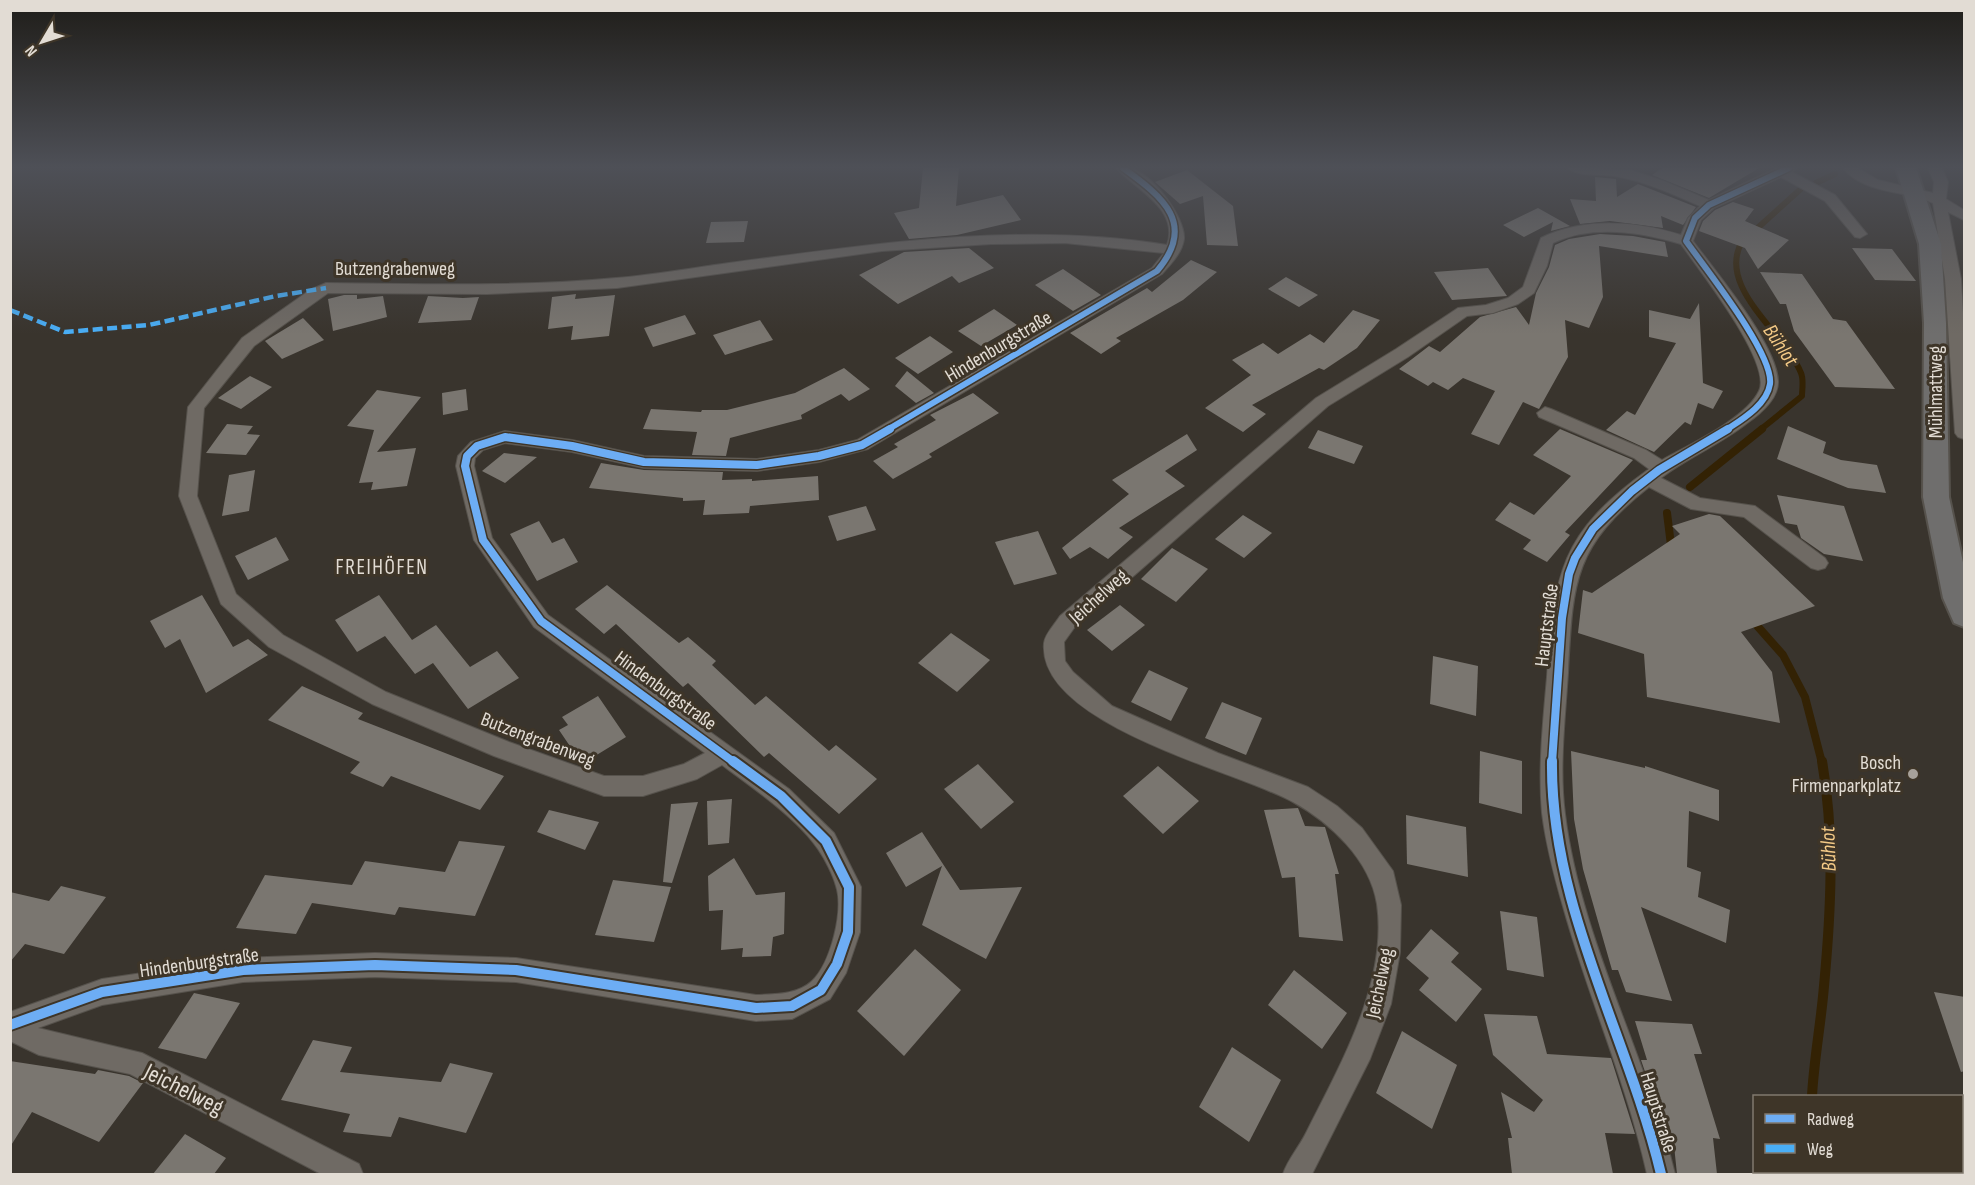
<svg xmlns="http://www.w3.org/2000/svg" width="1975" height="1185" font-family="'Sofia Sans Condensed',sans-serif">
<rect width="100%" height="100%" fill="#39342d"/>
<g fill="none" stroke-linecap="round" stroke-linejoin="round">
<g stroke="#332204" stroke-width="6">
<path d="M1816,183L1835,174"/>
<path d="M1752,233L1803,187"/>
<path d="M1743,240C1714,286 1785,333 1801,373C1804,380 1802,389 1802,396L1760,430"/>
</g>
<g stroke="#332204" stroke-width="8">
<path d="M1690,487L1762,429"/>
<path d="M1667,513L1671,545L1675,548"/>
<path d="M1752,620L1783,655L1805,697L1822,763"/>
</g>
<path stroke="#332204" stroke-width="10" d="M1812,1096C1814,1059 1821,1023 1824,986C1831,911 1835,836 1822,761"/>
</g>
<g fill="#7a7670">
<path d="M923,168H959L956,206L1003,195L1021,220L957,235L909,239L894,213L919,208Z"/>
<path d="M1662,168H1759L1709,198L1652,175Z"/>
<path d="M1187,170L1233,206L1238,246L1207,245L1203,196L1180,204L1155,182Z"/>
<path d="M1595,177L1616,179L1617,197L1638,184L1696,207L1683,225L1661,216L1663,228L1610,221L1580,224L1570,199L1596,201Z"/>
<path d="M1733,202L1754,209L1745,221L1789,240L1758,269L1745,248L1699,231L1703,221L1715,210Z"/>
<path d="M1538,208L1570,226L1551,231L1553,222L1524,237L1503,225Z"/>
<path d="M748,221L744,242L706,243L711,222Z"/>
<path d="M1600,234L1633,236L1665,242L1668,257L1599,246L1603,297L1589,328L1565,320L1568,357L1539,409L1523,402L1499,445L1471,434L1495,391L1463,378L1448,390L1433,382L1428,386L1399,369L1429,346L1440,352L1480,317L1516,307L1529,325L1536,293L1549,267L1555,245L1569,239Z"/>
<path d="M969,248L994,268L959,283L952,276L898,304L859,275L904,252Z"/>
<path d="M1852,248L1892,249L1916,281L1875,280Z"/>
<path d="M1191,260L1217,272L1183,300L1116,338L1121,341L1101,354L1070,333L1147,288L1152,292Z"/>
<path d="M1488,268L1507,296L1452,300L1434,272Z"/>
<path d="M1063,269L1101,295L1073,311L1035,285Z"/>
<path d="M1760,272L1802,274L1833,319L1846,321L1895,389L1835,387L1794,331L1786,304H1780Z"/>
<path d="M1286,277L1318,295L1299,307L1268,289Z"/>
<path d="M576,294L575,299L615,295L609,336L571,340L573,326L548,329L552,297Z"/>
<path d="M344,295H357V299L383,296L387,317L333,331L328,299Z"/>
<path d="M428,296L463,298L479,297L471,320L418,323Z"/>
<path d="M1699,303L1703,383L1723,391L1713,409L1698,403L1691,425L1685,422L1654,452L1606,430L1627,411L1635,415L1676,343L1649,337V310L1690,319Z"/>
<path d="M994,309L1017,325L981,346L958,331Z"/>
<path d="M1353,310L1380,320L1357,348L1324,370L1319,368L1252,405L1266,414L1243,432L1205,408L1251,375L1232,360L1263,343L1278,354L1310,334L1324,343Z"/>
<path d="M685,315L696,334L653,347L644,328Z"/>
<path d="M303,318L324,340L282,359L265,341Z"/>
<path d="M760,320L773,340L725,355L713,335Z"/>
<path d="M930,336L953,352L918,374L895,358Z"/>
<path d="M844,368L870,389L849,401L841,394L801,415L802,419L730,438L726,456L692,455L697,432L643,429L651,409L701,412L702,410H727L795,393Z"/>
<path d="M907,371L934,393L916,403L895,386Z"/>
<path d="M250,376L272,387L241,409L218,398Z"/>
<path d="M466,389L468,410L443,415L442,393Z"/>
<path d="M377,390L421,397L377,452L416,448L407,486L371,490L373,482L359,483L374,430L347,426Z"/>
<path d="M973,393L999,413L929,454L932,457L893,479L873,461L898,447L894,444L936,420L930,415Z"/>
<path d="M227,424L253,426L247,434L260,435L246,455L206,453Z"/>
<path d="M1788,426L1826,442L1823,453L1841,460L1877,465L1886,493L1848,488L1777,459Z"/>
<path d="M1560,429L1633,460L1565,532L1570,535L1547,562L1523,549L1531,540L1495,520L1510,502L1534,515L1571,476L1533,455Z"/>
<path d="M1318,430L1363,446L1354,464L1308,448Z"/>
<path d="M1187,434L1197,450L1165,471L1185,486L1119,528L1133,537L1108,559L1090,547L1070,559L1062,548L1129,494L1112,480Z"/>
<path d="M504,453L537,457L505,483L482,471Z"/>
<path d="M601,463L644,470L723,472L722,480L752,479V481L818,476L819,500L750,506L749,513L703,515L705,500L683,501V498L589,488Z"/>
<path d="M255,470L249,511L222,516L229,475Z"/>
<path d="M1777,495L1844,506L1863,561L1824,554L1801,538L1797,525L1785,523Z"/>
<path d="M866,506L876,530L837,541L828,516Z"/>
<path d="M1709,514L1720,516L1815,606L1741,632L1772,672L1780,723L1647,697L1644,654L1578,633L1583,590L1592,593L1680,534L1672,526Z"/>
<path d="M1243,515L1272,533L1244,558L1215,539Z"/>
<path d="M539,521L552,543L564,538L578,562L537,581L510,534Z"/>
<path d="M1038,531L1057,574L1014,585L995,542Z"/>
<path d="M276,537L289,560L248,580L235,556Z"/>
<path d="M1172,548L1208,569L1176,602L1141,579Z"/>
<path d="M607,585L679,643L688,637L716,661L712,665L755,705L766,696L829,751L836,745L877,779L839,814L769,753L764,757L688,683L683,687L616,624L604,634L575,609Z"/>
<path d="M202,595L233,647L248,639L268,655L206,693L180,639L165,648L150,621Z"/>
<path d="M379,595L412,640L436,625L470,667L497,651L519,678L468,709L433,663L415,674L385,636L357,652L335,620Z"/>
<path d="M1120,605L1145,625L1112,651L1087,630Z"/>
<path d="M951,633L990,660L957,692L918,663Z"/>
<path d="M1433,656L1478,666L1476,716L1430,704Z"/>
<path d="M1149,670L1188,688L1171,721L1131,702Z"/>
<path d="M302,686L363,713L358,719L504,776L480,810L391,776L383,787L350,773L360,762L268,720Z"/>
<path d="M598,696L626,737L582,764L559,730L568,725L562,717Z"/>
<path d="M1222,702L1262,718L1246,755L1205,738Z"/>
<path d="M1480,751L1522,761V814L1479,803Z"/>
<path d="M1571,751L1645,768V766L1719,790V821L1689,811L1687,867L1701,872L1698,897L1730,910L1726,943L1641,907L1672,1001L1626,992L1618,970H1612L1583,869L1574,819Z"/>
<path d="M978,764L1014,802L981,829L944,789Z"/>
<path d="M1158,766L1199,801L1163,834L1123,796Z"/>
<path d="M732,799L729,843L708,845L707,801Z"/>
<path d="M698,802L672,883L663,882L671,804Z"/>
<path d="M1298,808L1305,826L1325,827L1339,874H1335L1343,941L1299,937L1295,877L1282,878L1264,810Z"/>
<path d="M549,810L599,822L585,850L537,832Z"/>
<path d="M1406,815L1466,827L1468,877L1407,864Z"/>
<path d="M922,832L960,890L1022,887L986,959L922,925L942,866L906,887L886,853Z"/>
<path d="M459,841L505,846L475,916L399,907L395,915L312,903L296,934L236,928L265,875L352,885L365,861L445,872Z"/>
<path d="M734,858L756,895L785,892L784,934L773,937L771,956L742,957L743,948L721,950L723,910L709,911L708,876Z"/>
<path d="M613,880L671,887L654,942L595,935Z"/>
<path d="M61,886L106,897L64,954L25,944L10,962V892L49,901Z"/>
<path d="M1500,911L1537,917L1544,977L1507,970Z"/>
<path d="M1431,929L1459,953L1451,962L1482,989L1456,1022L1419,990L1429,978L1406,958Z"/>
<path d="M915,949L961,990L904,1056L857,1011Z"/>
<path d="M1294,970L1347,1013L1322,1049L1268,1005Z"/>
<path d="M1934,992L1965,997V1071L1961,1072Z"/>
<path d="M194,993L240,1003L206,1059L158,1048Z"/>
<path d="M1484,1014L1537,1016L1547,1054L1611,1058L1635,1134L1605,1133L1613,1174H1512L1508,1138H1512L1501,1092L1534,1112L1543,1100L1493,1055Z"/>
<path d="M1635,1021L1692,1024L1702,1054H1694L1720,1139L1713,1138L1717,1174H1677L1673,1136H1667L1641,1060H1647Z"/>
<path d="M1402,1031L1457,1065L1432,1129L1376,1093Z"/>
<path d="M313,1040L352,1047L340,1072L441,1082L450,1063L493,1073L466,1133L399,1117L391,1137L343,1132L350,1114L281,1100Z"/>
<path d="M1232,1047L1281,1080L1249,1142L1199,1107Z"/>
<path d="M10,1061L95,1074L98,1070L129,1076L143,1083L99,1142L32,1112L10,1147Z"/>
<path d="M185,1134L226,1158L214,1174H153Z"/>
</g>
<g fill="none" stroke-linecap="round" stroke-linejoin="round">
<defs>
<g id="street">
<path d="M1116,168C1121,168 1126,167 1130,168C1151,172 1186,218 1184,239C1182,253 1171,264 1162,274L868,449L819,462L757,471L644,468L572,452L505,443L483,450L475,458L474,466L492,538L548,615L789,789L834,833L861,887L860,932L846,973L830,999L792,1019L756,1021L516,982L375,977L243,982L102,1005L38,1028L142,1053L359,1164L363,1174H321L130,1074L39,1055L10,1041V1012L102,979L243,958L375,953L516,958L756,995C775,994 797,995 812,981C831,963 844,910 836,886C833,875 825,859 818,849C798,819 752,787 722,765L697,779L643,796H604L494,756L372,704L269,647L221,604L179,496L188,407L242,338L310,290L326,283C423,284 520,287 616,278C654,275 692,268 729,263C874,244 1021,221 1167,245C1180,209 1135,189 1116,168ZM1065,243L1164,253L1152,268L857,440L819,450L757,459L644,456L572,440L505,431L471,442L458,456L456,466L474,540L534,627L705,753L684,764L643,776H604L509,742L386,692L283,635L236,594L197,496L204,408L254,346L328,293L487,294L617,288L882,251L991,244Z"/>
<path d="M1568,168L1630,170L1664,181L1709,200L1777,168H1796L1792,172L1835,195L1867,234L1860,238L1855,237L1825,201L1781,177L1714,208L1701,220L1693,241C1716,272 1777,345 1778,381C1779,399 1759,415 1746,424C1719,445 1687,458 1661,478L1700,498L1755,506L1825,558L1828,563L1825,568L1818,570L1811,568L1744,517L1691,509L1649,487C1573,547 1573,582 1568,673C1565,720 1559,767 1565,814C1580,937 1646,1054 1675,1174H1647C1627,1084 1589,999 1564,910C1555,879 1546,846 1542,813C1538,768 1543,722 1547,677C1555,572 1559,534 1649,469L1634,458L1539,417L1537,413L1545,407L1551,409L1646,450L1662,460C1688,445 1746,419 1759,391C1773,363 1699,270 1681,244C1641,232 1592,224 1553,243L1547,266L1534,293L1518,304L1493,313L1467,316L1408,357L1328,406L1074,628L1064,642L1065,661L1073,672L1112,706L1218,753L1308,787L1337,806L1362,828L1393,871L1401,905L1400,952L1391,1004L1370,1059L1312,1174H1283C1288,1159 1300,1146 1307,1131C1341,1063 1388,982 1377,904C1370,860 1331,823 1293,802C1237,771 1037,725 1044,643C1045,634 1055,624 1060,616L1316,398L1396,349L1458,308L1486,305L1508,298L1523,287L1541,238C1584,217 1636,221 1681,235L1688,218L1700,206C1672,194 1645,181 1614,176C1602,174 1578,177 1568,168Z"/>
<path d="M1843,168H1858L1878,180L1933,193L1934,182L1928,168H1942L1948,182L1946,199L1964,210V220L1948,212L1961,279L1964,329V439L1958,437L1955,433L1945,279L1933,203C1904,190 1864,194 1843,168Z"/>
</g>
<path id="secondary" d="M1896,168H1916L1941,244L1946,323L1949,497L1964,567V627L1954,623L1943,598L1923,497L1924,323L1919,244Z"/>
</defs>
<use href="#street" stroke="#56524c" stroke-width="2"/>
<use href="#secondary" stroke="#56524c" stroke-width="4"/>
<use href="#street" fill="#6f6a64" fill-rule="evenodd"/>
<use href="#secondary" fill="#6f6e6d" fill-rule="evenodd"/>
<path stroke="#49aef6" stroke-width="4.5" stroke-dasharray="10 4.5" stroke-linecap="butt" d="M10,310L65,332L149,325L276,296L326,288"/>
<defs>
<g id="cycleway-far2">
<path d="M887,430L1157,271C1197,224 1163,197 1123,168"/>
<path d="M1726,430C1741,420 1767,405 1770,384C1774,354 1705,268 1686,241L1695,218L1709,205L1789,168"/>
</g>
<g id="cycleway-far1">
<path d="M735,763L541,621L483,540L465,466L467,456L477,446L505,437L572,446L644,462L757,465L819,456L862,445L890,429"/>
<path d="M1552,763L1562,618L1569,574L1575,558L1593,529L1632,491L1659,470L1728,429"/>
</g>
<g id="cycleway">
<path d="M1552,761C1550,906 1628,1036 1661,1174"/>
<path d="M10,1025L102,992L243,970L375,965L516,970L756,1008L792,1006L821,990L837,964L848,932L849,887L826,841L781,796L733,761"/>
</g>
</defs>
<use href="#cycleway-far2" stroke="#3e3528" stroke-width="9"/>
<use href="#cycleway-far1" stroke="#3e3528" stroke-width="11"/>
<use href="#cycleway" stroke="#3e3528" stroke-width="14"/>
<use href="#cycleway-far2" stroke="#6dadf4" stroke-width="6"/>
<use href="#cycleway-far1" stroke="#6dadf4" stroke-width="8"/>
<use href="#cycleway" stroke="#6dadf4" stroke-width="10"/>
</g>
<linearGradient id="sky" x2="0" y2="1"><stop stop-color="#1f1d19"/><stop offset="0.5" stop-color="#4e5057"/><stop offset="1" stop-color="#4e5057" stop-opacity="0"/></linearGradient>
<rect width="1975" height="334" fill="url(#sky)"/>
<circle fill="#a7a19a" stroke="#3e3528" stroke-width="2" cx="1913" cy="774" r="6"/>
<g text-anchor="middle" stroke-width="6" stroke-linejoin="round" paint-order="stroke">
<g font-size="20" fill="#e2dcd4" stroke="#3e3528">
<text x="395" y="275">Butzengrabenweg</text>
<text transform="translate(998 346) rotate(-31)" y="7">Hindenburgstraße</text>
<text transform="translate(1935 392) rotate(-90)" y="7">Mühlmattweg</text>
<text transform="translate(1098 596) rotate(-42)" y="7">Jeichelweg</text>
<text transform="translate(1546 625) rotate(-83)" y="7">Hauptstraße</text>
<text transform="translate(666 690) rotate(36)" y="7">Hindenburgstraße</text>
<text transform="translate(538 739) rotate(21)" y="7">Butzengrabenweg</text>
<text transform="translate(199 962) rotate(-8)" y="7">Hindenburgstraße</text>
<text transform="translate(1379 983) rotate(-78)" y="7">Jeichelweg</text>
<text transform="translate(1659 1112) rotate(73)" y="7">Hauptstraße</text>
</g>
<g font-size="20" fill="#e2dcd4" stroke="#3e3528" text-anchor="end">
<text x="1901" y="769">Bosch<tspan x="1901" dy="23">Firmenparkplatz</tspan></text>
</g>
<g font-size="21" font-style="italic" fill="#f4ca87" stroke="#3e3528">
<text transform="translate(1781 345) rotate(56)" y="7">Bühlot</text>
<text transform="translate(1828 849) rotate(-92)" y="7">Bühlot</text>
</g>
<g font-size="21" letter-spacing="1.5" fill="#e2dcd4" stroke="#3e3528">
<text x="382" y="574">FREIHÖFEN</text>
</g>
<g font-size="24" fill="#e2dcd4" stroke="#3e3528">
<text transform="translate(184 1089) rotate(27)" y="8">Jeichelweg</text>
</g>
</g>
<rect width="1975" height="1185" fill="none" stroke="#e2dcd4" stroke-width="24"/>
<rect x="1753" y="1095" width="210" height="78" fill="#3e3528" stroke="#80786d" stroke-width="1.5"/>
<rect x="1765" y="1114" width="30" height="9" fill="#6dadf4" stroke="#80786d" stroke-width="1.5"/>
<text x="1807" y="1125" font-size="18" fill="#e2dcd4">Radweg</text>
<rect x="1765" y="1144" width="30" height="9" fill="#49aef6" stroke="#80786d" stroke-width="1.5"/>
<text x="1807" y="1155" font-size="18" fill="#e2dcd4">Weg</text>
<g transform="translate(42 42) rotate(231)" stroke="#3e3528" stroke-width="4.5" paint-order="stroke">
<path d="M0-4.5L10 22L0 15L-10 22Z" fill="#e2dcd4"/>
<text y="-9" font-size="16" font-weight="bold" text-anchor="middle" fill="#e2dcd4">N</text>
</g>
</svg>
